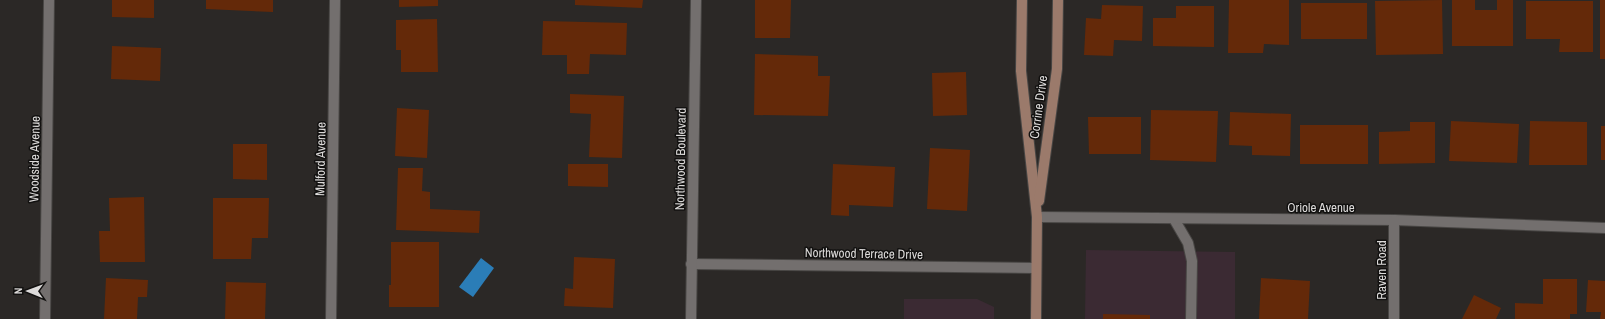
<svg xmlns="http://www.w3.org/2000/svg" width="1605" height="319" font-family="'Archivo Narrow',sans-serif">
<rect width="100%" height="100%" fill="#2b2826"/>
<g fill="#3b2a33">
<path d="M1086,250L1235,252V319H1085Z"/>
<path d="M904,299H977L994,307V319H904Z"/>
</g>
<path fill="#2b7db7" d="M481,258L494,268L473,297L459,287Z"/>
<g fill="#642909">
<path d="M112,0H154V18L112,17Z"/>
<path d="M206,0H273V12L206,9Z"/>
<path d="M399,0H438V6L399,7Z"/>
<path d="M575,0H643L642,8L575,5Z"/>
<path d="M755,0H791L790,38H755Z"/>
<path d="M1229,0H1289V45L1264,44L1263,53H1228Z"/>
<path d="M1442,0L1443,54L1376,55L1375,1Z"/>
<path d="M1452,0H1475V10H1497V0H1513V46H1452Z"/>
<rect x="1600" y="0" width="5" height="59"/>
<path d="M1526,1H1593V52H1559L1560,39H1526Z"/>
<rect x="1301" y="3" width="66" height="36"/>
<path d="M1102,5L1143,6L1142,41L1114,40L1113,56L1084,55L1086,18L1101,19Z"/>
<path d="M1176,6H1214V47L1153,46V18H1176Z"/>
<path d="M437,19L438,72H401V50H396V20Z"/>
<path d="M543,21L627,23L626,55L590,54L589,74H567V55H542Z"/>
<path d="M112,46L161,48L160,81L111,79Z"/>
<path d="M755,54L818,56V76H830L828,116L754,115Z"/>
<path d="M966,72L967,115L933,116L932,73Z"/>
<path d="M570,94L624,96L622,158L589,157L591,114L570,113Z"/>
<path d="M397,108L429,110L427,158L395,156Z"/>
<path d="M1151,110L1218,111L1216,162L1150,160Z"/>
<path d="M1230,112L1291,114L1290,156L1252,155V146L1229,145Z"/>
<path d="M1088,117H1141V154H1089Z"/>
<path d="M1451,121L1519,124L1517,163L1449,161Z"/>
<path d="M1530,121L1587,122V165H1529Z"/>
<path d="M1410,122H1435V163L1379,164V132L1410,131Z"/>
<rect x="1300" y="125" width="68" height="39"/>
<rect x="1601" y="126" width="4" height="34"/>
<path d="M233,144H267V180L233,179Z"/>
<path d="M930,148L970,150L967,211L927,209Z"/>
<path d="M568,164H608V187L568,186Z"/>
<path d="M833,164L895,167L893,207L849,205V216L831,215Z"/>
<path d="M398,168H423L422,191L430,192V209L480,211L479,233L396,230Z"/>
<path d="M144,197L145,262H100L99,231H110L109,198Z"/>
<path d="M213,198H269L268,238H252L251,259H213Z"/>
<path d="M391,242H439V307H389V285H391Z"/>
<path d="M574,257L615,259L613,308L564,306L565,288L573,289Z"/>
<path d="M106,278L148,280L147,297H138L137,319H104Z"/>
<path d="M1261,278L1310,281L1308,319H1259Z"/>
<path d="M1543,279H1577V314H1570V319H1515V303L1543,304Z"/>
<path d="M1588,280L1605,281V319H1600L1601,312H1586Z"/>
<path d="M226,282L266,283L265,319H225Z"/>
<path d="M1474,295L1501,308L1496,319H1462Z"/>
<path d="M1103,314L1150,315V319H1103Z"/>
</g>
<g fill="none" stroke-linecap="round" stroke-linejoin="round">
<defs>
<path id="lane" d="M1174,219L1188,243L1192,261L1191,319"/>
<g id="street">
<path d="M1037,217L1394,220L1605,228"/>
<path d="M691,264L1036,268"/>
<path d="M45,319L49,0"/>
<path d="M331,319L335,0"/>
<path d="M691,319L696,0"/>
<path d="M1394,319V220"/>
</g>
<g id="secondary">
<path d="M1022,0L1021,71L1037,217L1036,319"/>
<path d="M1039,201L1057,69L1058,0"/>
</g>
</defs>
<use href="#lane" stroke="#484644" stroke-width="12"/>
<use href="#street" stroke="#484644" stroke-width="12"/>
<use href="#secondary" stroke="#484644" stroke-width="12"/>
<use href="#lane" stroke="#736f6e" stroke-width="10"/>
<use href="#street" stroke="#736f6e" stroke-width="10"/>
<use href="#secondary" stroke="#9b7a6b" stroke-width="10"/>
</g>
<g text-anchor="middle" stroke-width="3" stroke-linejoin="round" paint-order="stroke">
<g font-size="13" fill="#dddbda" stroke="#121110">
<text transform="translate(1038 107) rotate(-82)" y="5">Corrine Drive</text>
<text transform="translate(34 159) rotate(-89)" y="5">Woodside Avenue</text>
<text transform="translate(320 159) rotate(-89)" y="5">Mulford Avenue</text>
<text transform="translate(680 159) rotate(-89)" y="5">Northwood Boulevard</text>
<text x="1321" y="212">Oriole Avenue</text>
<text transform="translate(864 253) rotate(1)" y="5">Northwood Terrace Drive</text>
<text transform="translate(1381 270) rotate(-90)" y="5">Raven Road</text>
</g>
</g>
<g transform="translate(28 291) rotate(271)" stroke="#121110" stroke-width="3" paint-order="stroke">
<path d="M0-3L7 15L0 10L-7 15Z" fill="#dddbda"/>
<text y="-6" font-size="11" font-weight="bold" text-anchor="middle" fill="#dddbda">N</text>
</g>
</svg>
